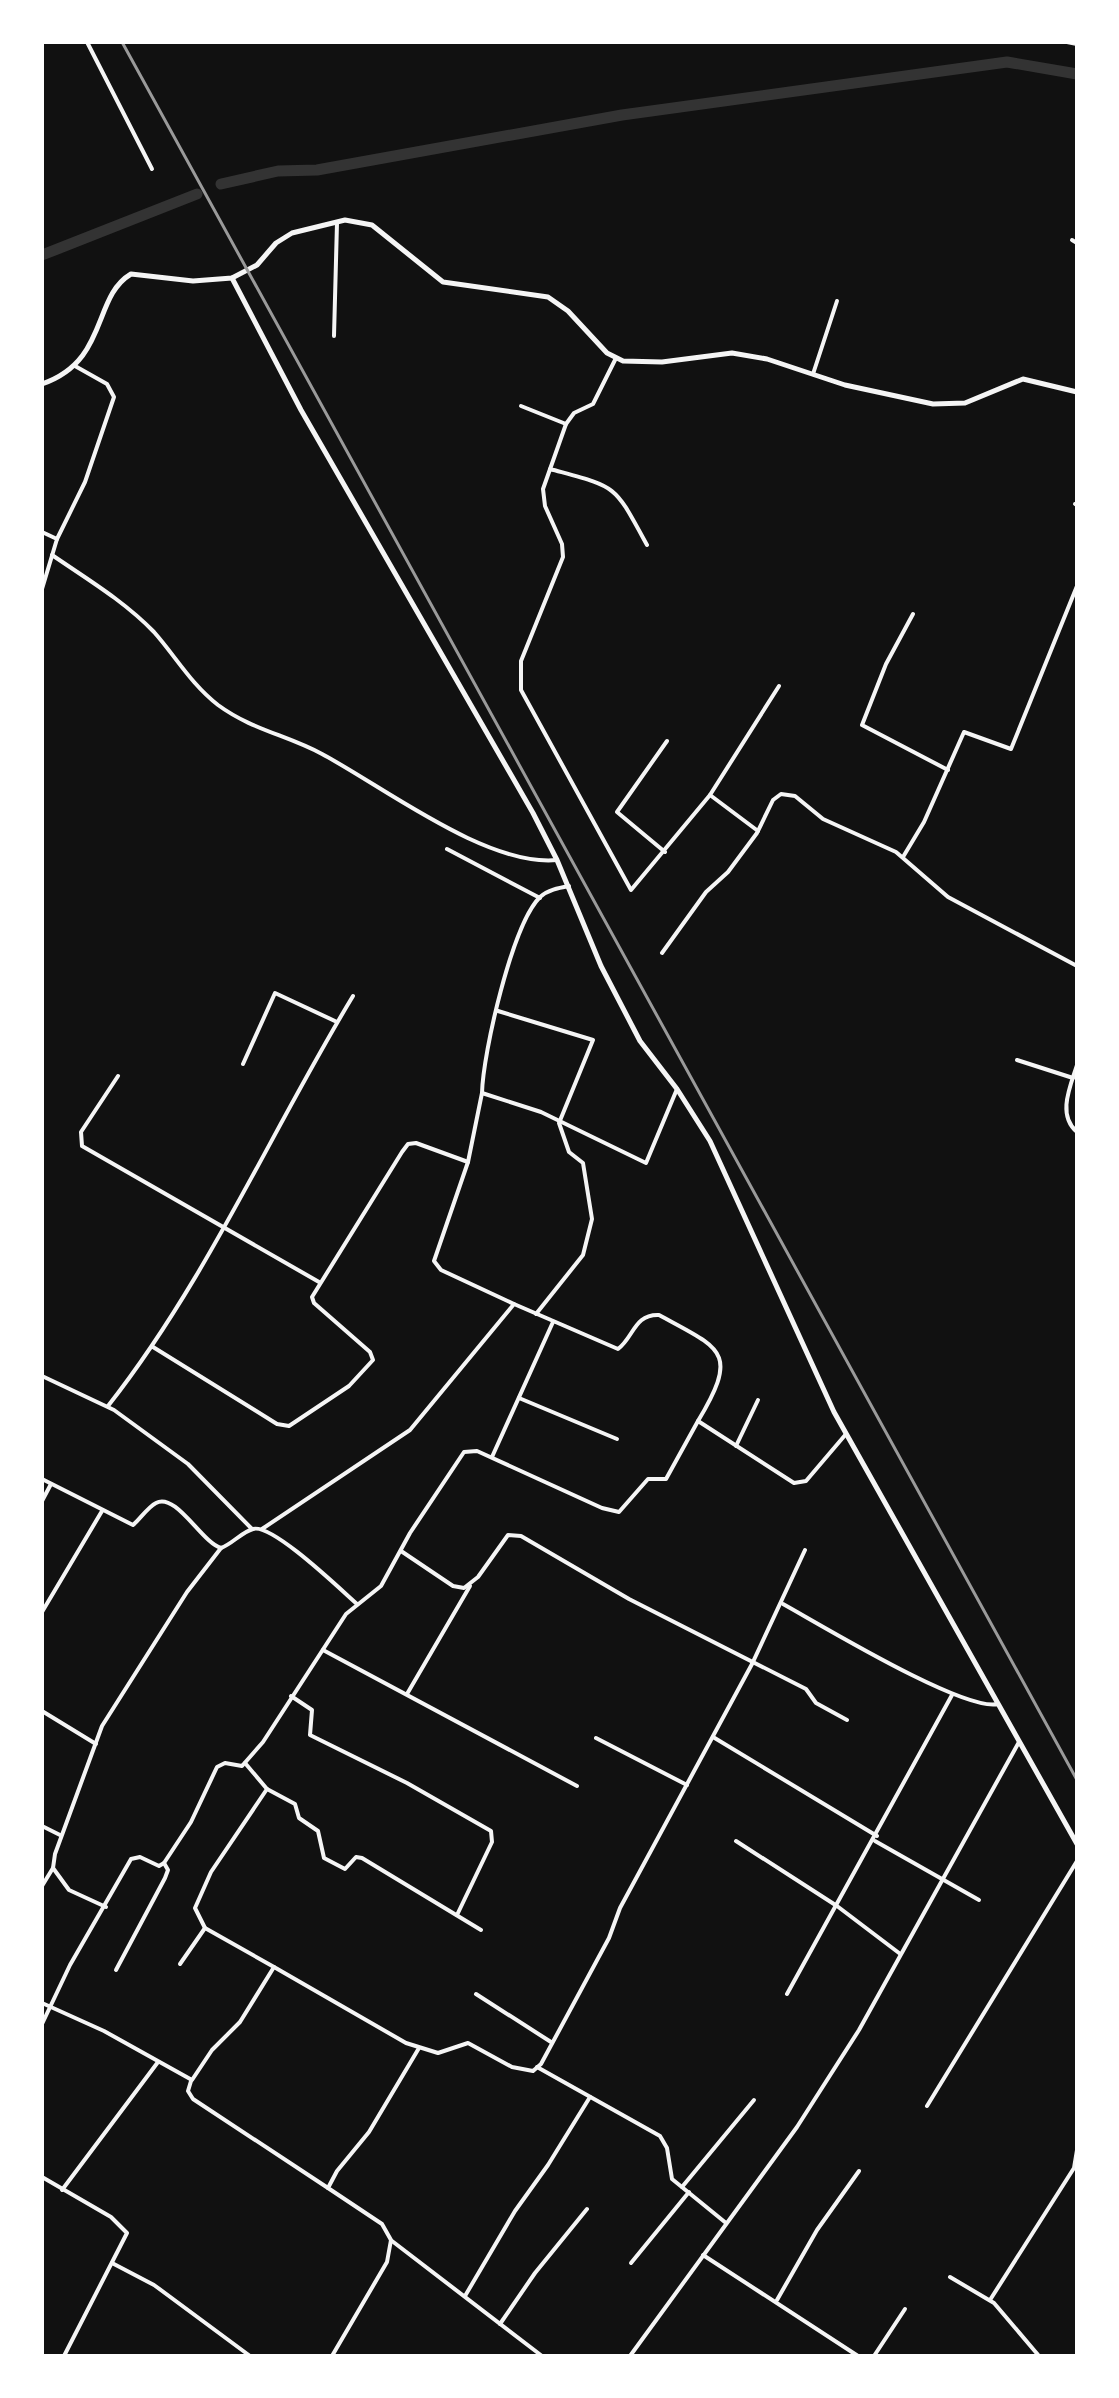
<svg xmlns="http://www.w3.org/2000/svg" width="1119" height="2398" font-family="'Exo 2',sans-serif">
<rect width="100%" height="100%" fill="#111"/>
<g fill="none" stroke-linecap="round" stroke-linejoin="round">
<g stroke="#333" stroke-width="11">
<path d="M221,184L278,171L317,170L622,115L1007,62L1077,74"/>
<path d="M42,255L197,194"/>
</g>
<g stroke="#f5f5f5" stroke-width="4">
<path d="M87,42L152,169"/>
<path d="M1067,42L1077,44"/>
<path d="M1072,240L1077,243"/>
<path d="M334,336L337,223"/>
<path d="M616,358L593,404L574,413L566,424L543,489L545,506L562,544L563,557L521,661V690L631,890L710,795L758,831"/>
<path d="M813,374L837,301"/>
<path d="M521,406L566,424"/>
<path d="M550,469C619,488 613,483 647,545"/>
<path d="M1075,504L1077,505"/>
<path d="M42,532L57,539L42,589"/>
<path d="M57,539L85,482L114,397L107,384L75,366"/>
<path d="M52,555C87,579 124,601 154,632C176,657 191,684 218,705C252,730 287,735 322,754C384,787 487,867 557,860"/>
<path d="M913,614L886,664L862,725L948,770"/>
<path d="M710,795L779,686"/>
<path d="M447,849L540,898"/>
<path d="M665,852L617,812L667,741"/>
<path d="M903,857L924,822L964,732L1011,749L1077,586"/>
<path d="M662,953L706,892L728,872L757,833L773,800L781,794L795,796L823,819L896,852L948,897L1077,966"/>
<path d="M498,1011L593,1040L559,1123L569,1152L583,1163L592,1219L583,1255L536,1314"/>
<path d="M1017,1060L1073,1078"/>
<path d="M243,1064L275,993L337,1022"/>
<path d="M1077,1065C1070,1087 1057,1115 1077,1132"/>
<path d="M118,1076L81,1132L82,1146L319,1282"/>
<path d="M482,1093C483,1053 512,925 540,897C548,890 558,888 569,886"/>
<path d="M514,1304L441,1270L434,1261L468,1162L482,1093L541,1112L646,1163L677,1089"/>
<path d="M153,1347L277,1424L289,1426L349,1386L373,1360L370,1352L314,1303L312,1297L402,1152L408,1144L416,1143L468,1162"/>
<path d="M42,1376L114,1410L188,1464L252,1529"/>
<path d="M519,1398L617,1439"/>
<path d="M108,1406C207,1280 270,1133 353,996"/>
<path d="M736,1446L758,1400"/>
<path d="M492,1457L553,1322"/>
<path d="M42,1479L133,1525C140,1519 148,1507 156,1503C176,1492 202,1543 221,1548C232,1544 242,1532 253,1529C272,1523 341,1590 357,1604"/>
<path d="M42,1501L51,1484"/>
<path d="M262,1529L410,1430L514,1304L618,1349C634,1337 634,1314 659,1315C721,1349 740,1351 698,1421"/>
<path d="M401,1551L453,1586L464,1588L478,1577L508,1535L521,1536L629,1599L806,1689L816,1703L847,1720"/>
<path d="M783,1604C821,1625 964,1712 998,1704"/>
<path d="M42,1612L102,1511"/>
<path d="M323,1650L577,1786"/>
<path d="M407,1694L470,1586"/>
<path d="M291,1696L312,1710L310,1735L407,1783L491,1831L492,1842L457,1915"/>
<path d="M42,1711L96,1744"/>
<path d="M713,1737L877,1836"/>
<path d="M596,1738L687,1785"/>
<path d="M245,1763L267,1789L295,1804L299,1818L318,1831L324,1858L345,1869L356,1857L362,1858L481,1930"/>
<path d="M267,1789L211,1872L195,1908L205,1928L274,1967"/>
<path d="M42,1826L60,1835"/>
<path d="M736,1841L837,1906L899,1953"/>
<path d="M875,1841L979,1900"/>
<path d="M42,1886L53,1868"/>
<path d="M106,1907L69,1890L53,1868L55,1854L102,1726L187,1592L221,1548"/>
<path d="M180,1964L205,1928"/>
<path d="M116,1970L165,1878L168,1870L164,1863"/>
<path d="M476,1994L551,2042"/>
<path d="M787,1994L952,1695"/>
<path d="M42,2003L104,2031L192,2080L212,2050L240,2022L274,1967L406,2043L438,2053L468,2043L512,2067L533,2071L541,2064L609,1938L620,1908L752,1664L805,1550"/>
<path d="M42,2024L70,1965L131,1859L140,1857L159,1866L164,1863L191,1822L217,1767L225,1763L242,1766L263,1742L346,1614L381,1586L410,1533L464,1452L477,1451L602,1508L619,1512L648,1479H666L698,1421L794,1483L806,1481L846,1434"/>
<path d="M537,2067L660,2136L667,2148L672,2179L726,2223"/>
<path d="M191,2081L188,2091L193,2099L328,2188"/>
<path d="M927,2106L1077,1861"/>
<path d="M42,2177L111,2217L127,2233L64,2356"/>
<path d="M682,2187L754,2100"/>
<path d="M62,2190L158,2062"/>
<path d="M392,2241L542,2356"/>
<path d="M703,2255L858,2356"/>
<path d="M112,2263L154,2285L250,2356"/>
<path d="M631,2263L689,2192"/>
<path d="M950,2277L994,2303L1039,2356"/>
<path d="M465,2296L515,2211L548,2165L590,2097"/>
<path d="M777,2300L817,2230L859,2171"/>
<path d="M990,2300L1074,2168L1077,2150"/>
<path d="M500,2324L535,2273L587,2209"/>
<path d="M332,2356L387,2262L391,2240L382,2224L328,2188L337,2171L369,2132L419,2048"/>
<path d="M630,2356L797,2127L859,2030L1019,1742"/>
<path d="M874,2356L905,2309"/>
</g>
<g stroke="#f5f5f5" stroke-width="5">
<path d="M232,278L301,410L533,813L557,860L601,966L640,1041L677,1089L710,1141L834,1412L1077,1844"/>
<path d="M42,384C109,361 92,297 131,274L193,281L232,278L257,265L276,243L292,233L345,220L372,225L443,282L548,297L568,311L607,353L623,361L662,362L732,353L767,359L845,385L933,404L965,403L1023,379L1077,392"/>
</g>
<path stroke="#9a9a9a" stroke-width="3" d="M122,42L1077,1780"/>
</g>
<rect width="1119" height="2398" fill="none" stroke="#ffffff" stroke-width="88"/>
</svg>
